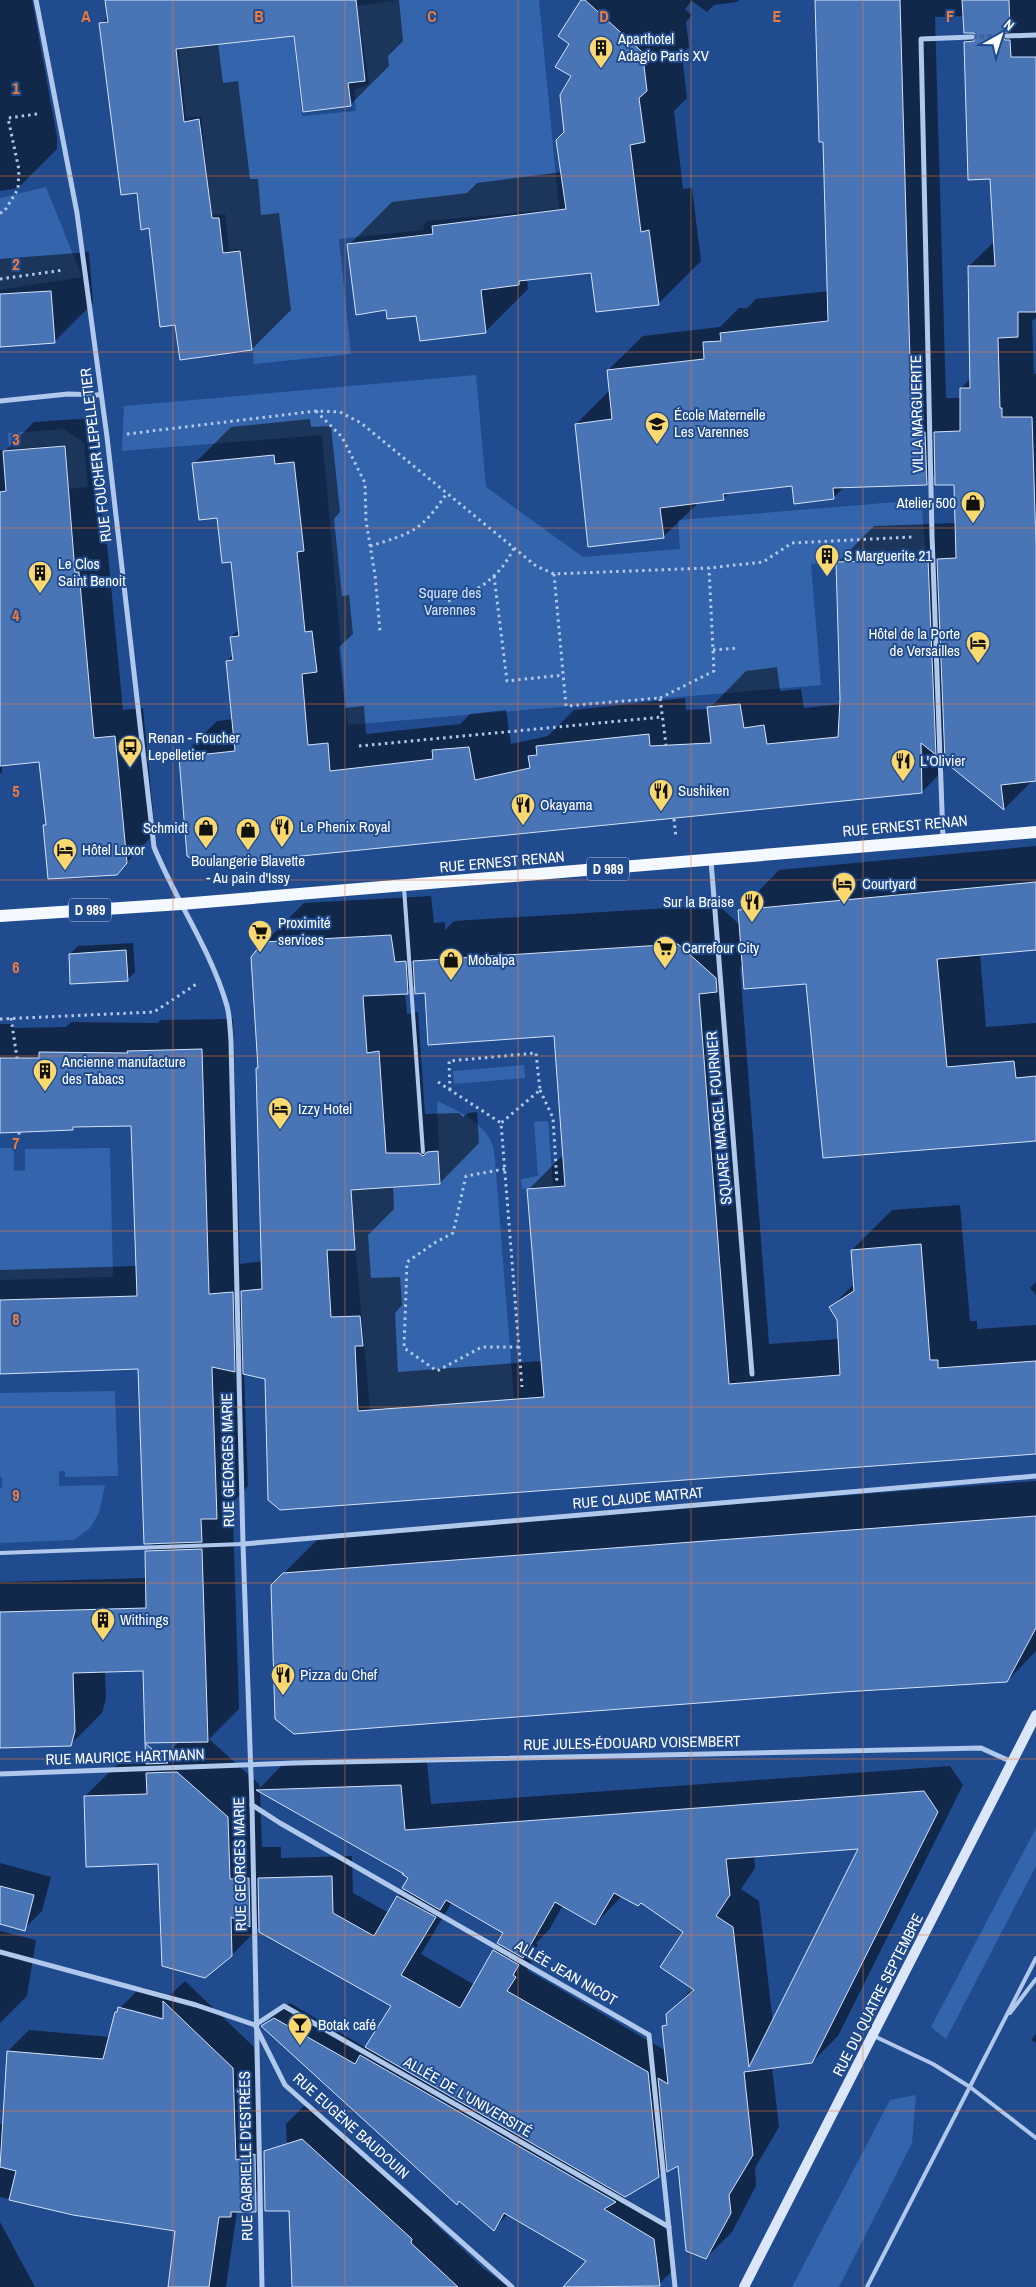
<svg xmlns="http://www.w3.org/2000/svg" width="1036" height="2287" font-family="'Archivo Narrow',sans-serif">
<rect width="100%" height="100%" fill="#204b8e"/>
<g fill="#3464ab">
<path d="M397,0H539L559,209L426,221L423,230L339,239L351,354L254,364L241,249L229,250L225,214L212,215L201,116L186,118L178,47L293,34L302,116L356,111L354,90L369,84L357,6Z"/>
<path d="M46,187L82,277L0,290V198Z"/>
<path d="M476,375L486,487L583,557L680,549L678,520L921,500L926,554L811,564L821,685L348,725L322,435L122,451L124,406Z"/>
<path d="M64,429L84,443L88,487L69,489L66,445L9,449L8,433Z"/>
<path d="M524,1065L525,1078L454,1084L453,1071Z"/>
<path d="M437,1101C456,1110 479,1120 490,1139C495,1148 495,1163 496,1173L514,1399L370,1410L350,1190L440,1184Z"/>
<path d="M548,1121L553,1186L522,1189L521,1179L538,1176L534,1122Z"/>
<path d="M0,1148H14V1171L25,1170V1149L110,1148L113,1277L0,1280Z"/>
<path d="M115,1391L118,1476L65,1477V1471H59V1486L105,1485L99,1513L90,1528L74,1540L0,1543V1488H2V1477H0V1393Z"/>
<path d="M1036,1828V1866L946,2039L931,2027Z"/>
<path d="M916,2095L912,2143L839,2287H792L890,2100Z"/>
</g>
<g fill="#0007" fill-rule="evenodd">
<path d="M0,0H32L57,137V149L18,188L0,191Z"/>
<path d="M107,0H399L403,41L388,56L389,66L350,105L295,34L218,43L223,83L238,81L250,179H258L261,215L279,213L291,310L252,349L150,227L138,192L101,24L109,16Z"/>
<path d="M582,0H739L737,2L714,5L707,12L692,1L685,9L692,15L686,22L689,47L682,54L687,98L674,111L683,189L692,188L701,261L658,304L593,271L527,279L528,289L485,332L417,314L387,309L349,245L392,202L467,193L477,183L562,172L573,75L570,44Z"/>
<path d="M817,0H1036V318L1032,321L1034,374H1036V780L1032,781L1004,809L949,764L922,792L203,865L180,758L217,721L233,719L227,661L233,655L231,637L240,629L233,561L219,517L194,464L231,427L310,419L311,427L331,426L340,512L334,519L342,596L349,595L353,634L339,647L345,708L364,706L366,734L460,724L470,714L506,710L511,744L548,736L574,710L685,698L686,710L709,709L746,671L777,667L780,691L801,689L804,708L841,704L837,563L874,526L957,523L956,483L936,473L926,484L845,486L833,498L793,485L730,492L723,499L698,503L663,537L576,424L610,390L608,370L643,336L720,327L739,308H747L756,299L829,291L824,141ZM964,16L976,32L965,42L991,177L995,241L969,266L971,378L961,388V398H946L935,17Z"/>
<path d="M89,252L93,303L54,342L0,346V259Z"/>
<path d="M94,418L104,543L107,544L123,710L143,708L155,833L116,874L45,826L47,824L40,761L2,765V772L0,774V450H6L34,422Z"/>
<path d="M1036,846V949L980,954L986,1027L1036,1023V1140L807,982L743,964L740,968L769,1344L839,1339L838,1320L831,1307L855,1283L852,1250L892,1210L960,1205L970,1321H977V1329L1036,1325V1452L280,1509L266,1378L244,1373L248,1486L233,1502V1509L223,1519H233L239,1709L209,1739L259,1784L260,1788L283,1764L427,1760L431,1804L950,1766L963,1785L838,2036L812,2062L772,2067L779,2127L755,2168L756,2186L732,2232L706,2258L679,2164L668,2166L658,2176L623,2197L669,2224L674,2269L659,2284L630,2287H565L587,2261L508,2214L494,2229L461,2200L457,2204L263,2026L278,2011L290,2003L366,2048L392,2006L260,1926L232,1955L160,1863L85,1796L118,1764L158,1763L180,1741L144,1670L105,1671L106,1699L102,1713L71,1744L0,1747V1582L147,1578L146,1552L155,1542L139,1368L0,1372V1270L137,1266L132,1124L76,1126L73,1129L0,1132V1024H13L14,1028L66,1027L71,1022L158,1023L160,1020L233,1019L240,1264L263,1261L257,1068L260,1065L264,943L304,903L431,896L434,923L445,922V930L454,921L718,905L740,925L739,911L779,870ZM416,984L556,1035L564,1154L529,1189L542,1361L398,1372L395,1313L402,1305L400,1277L371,1278L368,1235L394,1209L393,1186L440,1183L479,1143L477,1112L468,1113L463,1117L459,1113L425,1114L418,1012L407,1014L405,993ZM260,1790L409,1877L406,1889L398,1896L389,1913L353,1893L352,1856L281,1858V1847H262ZM860,1847L773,2023L759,1901L741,1889L755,1868L754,1856ZM622,1896L641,1901L685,1932L693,1988L667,2014L668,2022L663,2027L666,2051L527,1970L535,1956L532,1955L538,1945L536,1943L549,1930L563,1905L595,1924ZM452,1902L505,1933L502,1944L494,1951L475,1985L421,1954Z"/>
<path d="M133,943L135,972L127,980L70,954L78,946Z"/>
<path d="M1036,1282V1295L1030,1288Z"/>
<path d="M1036,1481V1651L1007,1681L272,1585L322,1535Z"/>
<path d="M0,1863L51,1877L42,1911L24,1929L0,1923Z"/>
<path d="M0,1931L36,1940L27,1996L0,2023Z"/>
<path d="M185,1981L254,2047L259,2190L237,2211L226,2287H168L177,2230L73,2214L0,2197V2125L3,2122L8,2051L29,2030L110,2037L116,2012L141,1987L170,1995ZM130,2009L170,2020L169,2022L130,2012Z"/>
<path d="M1036,2034V2043L1031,2040Z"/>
<path d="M307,2103L434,2216L432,2221L483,2268L508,2287H293L286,2124Z"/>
<path d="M0,2222L35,2287H0Z"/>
</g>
<g fill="#4974b5" stroke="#d4e3f9" fill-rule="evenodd">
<path d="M105,0H356L365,81L348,83L351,106L303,112L294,36L176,49L184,122L199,119L212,218H219L223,253L240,251L252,350L180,360L175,325L160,327L149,228L141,230L137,193L121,195L99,23L108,22Z"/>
<path d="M581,0H585L650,59L644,66L647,91L639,98L645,142L630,145L641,232L649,230L659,305L596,312L591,273L519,281V285L481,290L486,333L420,341L416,316L387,319L386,310L356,315L347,244L433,234L432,226L566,209L556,140L564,132L560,95L571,76L555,67L569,44L558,36Z"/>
<path d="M815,0H900L912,432H925L927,485L833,488L834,499L794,504L792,486L723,494L724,500L660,508L664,538L588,547L575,424L612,419L607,370L704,359L703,342L721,341L720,333L828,321L823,142H819Z"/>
<path d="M962,0H1009L1010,32H1005L1003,36L1005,40H1010L1011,57H1036V312H1018V337L998,338L1000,408H1002V417H1032L1036,545V781L1001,785L1004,810L945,762L937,559L956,558L954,485H935L934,432L960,431V388H970L968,266H995L990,179L968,180L964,42L974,41L976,37L974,33H964Z"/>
<path d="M51,291L55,343L0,347V294Z"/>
<path d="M65,446L75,572H79L94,738L115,736L127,863L117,875L48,879L43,825H46L39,762L0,766V492L6,491L3,451Z"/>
<path d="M274,455L275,464L294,462L304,551L297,552L305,632L312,631L317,672L302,674L308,745L328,743L330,771L433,759L432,750L469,747L475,780L530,768L528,756L537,755L536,746L649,734L650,746L711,743L707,707L740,704L744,728L764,725L767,744L838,737L840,699L836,562L928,559L936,755L921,743L922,793L203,866L187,856L179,757L235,751L226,661L233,660L230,637L239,636L231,562L222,563L217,518L199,520L192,463Z"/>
<path d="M1036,882V950L937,959L947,1067L1014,1061L1016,1078L1036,1076V1141L823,1158L806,984L744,989L738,910Z"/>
<path d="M391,935L395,962L406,961L408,994L363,996L367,1053L379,1051L386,1153H419L423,1156L427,1152L438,1151L440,1184L351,1190L355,1250H327L331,1317L360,1316L363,1346H355L358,1411L544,1397L527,1189L565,1186L554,1036L428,1045L425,993L415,994L413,961L678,944L716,978L717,992L699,994L729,1384L840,1375L837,1320L829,1307L854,1291L851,1250L921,1244L930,1360H938V1368L1036,1361V1454L280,1510L268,1500L265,1379L243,1374L241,1291L262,1289L256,1068H258L251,957L263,942Z"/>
<path d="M126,950L128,981L70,984L69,954Z"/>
<path d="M202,1049L209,1294L233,1292L235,1372L212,1367L217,1519H201L202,1542L144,1544L138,1369L0,1374V1300L137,1296L131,1126L73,1127V1130L0,1133V1058H39V1052L128,1053L127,1051Z"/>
<path d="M1036,1516V1628L1007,1682L843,1692L294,1734L275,1719L271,1585L283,1573Z"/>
<path d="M202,1549L208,1742L145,1743L143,1671L73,1673L75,1731L71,1746L0,1748V1612L146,1608L145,1551Z"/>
<path d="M145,1743L168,1763L146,1764Z"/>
<path d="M177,1772L228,1817L230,1879L249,1878L250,1927L231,1917L232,1956L205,1978L162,1966L158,1864L86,1867L84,1796L147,1794L146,1773Z"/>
<path d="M401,1785L405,1830L924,1791L938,1812L812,2063L744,2072L753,2155L729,2195L731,2213L706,2259L686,2251L678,2166L667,2172L658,2078L668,2084L662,2026L667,2025L666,2014L694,1990L660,1967L683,1932L641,1903L638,1906L614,1893L595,1925L555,1902L523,1958L497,1943L503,1933L446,1900L440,1910L402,1888L408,1878L402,1874H404L256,1790ZM858,1849L749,2067L733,1927L716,1916L730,1895L726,1859Z"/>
<path d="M332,1876L333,1913L374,1936L397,1896L436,1917L401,1975L460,2008L493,1950L519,1965L513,1975L516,1977L507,1991L648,2072L659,2177L625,2197L365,2047L391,2006L259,1932L258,1878Z"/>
<path d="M0,1886L34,1895L25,1931L0,1924Z"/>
<path d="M163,2001L233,2068L236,2160L255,2154L256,2212H231V2217H219L209,2287H168L175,2231L73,2215L9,2200L16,2171L0,2167L7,2051L103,2059L115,2012H117L118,2007L163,2019Z"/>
<path d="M274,2018L355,2064L360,2055L616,2202L604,2209L654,2239L660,2286L563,2287L586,2261L504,2213L494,2231L459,2201L457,2205L261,2026Z"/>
<path d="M302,2139L412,2239L411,2243L458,2287H292L289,2211H265L264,2151Z"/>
</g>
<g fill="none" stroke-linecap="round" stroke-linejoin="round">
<path stroke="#41669f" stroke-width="5" stroke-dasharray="5 2.5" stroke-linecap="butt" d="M972,37L1007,36"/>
<g stroke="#afc8ec" stroke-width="3" stroke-dasharray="2.5 4" stroke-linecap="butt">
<path d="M0,213L4,212L18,189L19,170L8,118L37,114"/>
<path d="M0,279L64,270"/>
<path d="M316,411L342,437L365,483L366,521L375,575L380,631"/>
<path d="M127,434L316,411L340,412L361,423L536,566L554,574L709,568L763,562L792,543L912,537"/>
<path d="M370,546C413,533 421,531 447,493"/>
<path d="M554,574L566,706L660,698L666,745"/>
<path d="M494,576L507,681L563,675"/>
<path d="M448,601C479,591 499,578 514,548"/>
<path d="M713,650L738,648"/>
<path d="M660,698L714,671L709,568"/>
<path d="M359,746L662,717"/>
<path d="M674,819L676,838"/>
<path d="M11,1018L17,1058"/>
<path d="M0,1019L154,1012L198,983"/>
<path d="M438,1082L501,1123L522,1387"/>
<path d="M450,1090L449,1061L536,1053L540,1090L501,1123"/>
<path d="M540,1090L553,1118L557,1183"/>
<path d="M19,1132V1145"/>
<path d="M505,1169L466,1176L453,1233L436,1242L407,1262L404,1348L437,1371L482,1347H519"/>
</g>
<g stroke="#afc8ec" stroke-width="4">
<path d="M404,888L423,1152"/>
<path d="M0,1553L243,1544"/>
<path d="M1010,2013L1036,1979"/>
<path d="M874,2036L933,2064L970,2087L1036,2138"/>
<path d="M867,2287L1036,1958"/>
</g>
<g stroke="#afc8ec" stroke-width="5">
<path d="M36,0L77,213L107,437L154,847C176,901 211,950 227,1006C230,1017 230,1029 231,1041L243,1544L252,1805L262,2287"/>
<path d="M1007,36L1036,35"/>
<path d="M0,401L68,394L101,395"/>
<path d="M943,838L932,535L921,39L972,37"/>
<path d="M711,861L752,1374"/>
<path d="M243,1544L1036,1476"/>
<path d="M0,1774L294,1763L981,1748L1012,1762"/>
<path d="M252,1805L280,1823L649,2035L675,2287"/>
<path d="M0,1952L196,2005L255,2025L285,2085L512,2287"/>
<path d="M255,2025L284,2006L669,2227"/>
</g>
<path stroke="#dbe7f9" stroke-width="10" d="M744,2287L1036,1715"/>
<path stroke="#f4f8ff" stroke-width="12" d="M0,916L181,904L1036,832"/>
</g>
<path fill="none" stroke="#ed7a3d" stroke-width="1" stroke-opacity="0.55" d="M173,0V2287M345,0V2287M518,0V2287M691,0V2287M863,0V2287M0,176H1036M0,352H1036M0,528H1036M0,704H1036M0,880H1036M0,1056H1036M0,1231H1036M0,1407H1036M0,1583H1036M0,1759H1036M0,1935H1036M0,2111H1036"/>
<defs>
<symbol id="building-pin" viewBox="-11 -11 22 30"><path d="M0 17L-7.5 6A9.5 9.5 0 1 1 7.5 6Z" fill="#f9d870" stroke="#204b8e"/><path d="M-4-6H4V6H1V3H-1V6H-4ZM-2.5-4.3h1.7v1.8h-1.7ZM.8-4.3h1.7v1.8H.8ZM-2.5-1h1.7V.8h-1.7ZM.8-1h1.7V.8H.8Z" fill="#111"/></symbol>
<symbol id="school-pin" viewBox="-11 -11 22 30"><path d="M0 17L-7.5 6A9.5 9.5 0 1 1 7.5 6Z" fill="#f9d870" stroke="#204b8e"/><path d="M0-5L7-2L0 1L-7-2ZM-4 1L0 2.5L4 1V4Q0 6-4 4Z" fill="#111"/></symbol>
<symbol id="shop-pin" viewBox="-11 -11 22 30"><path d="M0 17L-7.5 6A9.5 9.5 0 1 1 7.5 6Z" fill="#f9d870" stroke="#204b8e"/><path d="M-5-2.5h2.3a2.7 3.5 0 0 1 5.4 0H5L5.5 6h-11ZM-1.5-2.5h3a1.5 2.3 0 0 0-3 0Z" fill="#111"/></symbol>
<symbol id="hotel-pin" viewBox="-11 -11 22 30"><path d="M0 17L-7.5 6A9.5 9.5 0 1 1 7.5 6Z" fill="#f9d870" stroke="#204b8e"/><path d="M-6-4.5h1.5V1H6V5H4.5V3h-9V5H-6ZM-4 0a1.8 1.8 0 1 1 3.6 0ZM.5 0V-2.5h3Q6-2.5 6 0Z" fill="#111"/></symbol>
<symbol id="bus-pin" viewBox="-11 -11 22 30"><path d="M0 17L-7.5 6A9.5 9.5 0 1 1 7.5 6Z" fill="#f9d870" stroke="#204b8e"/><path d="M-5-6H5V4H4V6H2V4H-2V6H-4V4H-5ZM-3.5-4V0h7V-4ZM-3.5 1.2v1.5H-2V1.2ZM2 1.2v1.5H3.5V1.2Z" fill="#111"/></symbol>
<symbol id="restaurant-pin" viewBox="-11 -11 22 30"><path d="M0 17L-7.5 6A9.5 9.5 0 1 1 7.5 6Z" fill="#f9d870" stroke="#204b8e"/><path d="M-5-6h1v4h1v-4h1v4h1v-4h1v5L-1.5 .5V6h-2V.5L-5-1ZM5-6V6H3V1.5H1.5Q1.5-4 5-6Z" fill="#111"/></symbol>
<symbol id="supermarket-pin" viewBox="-11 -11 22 30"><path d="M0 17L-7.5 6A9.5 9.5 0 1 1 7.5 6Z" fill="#f9d870" stroke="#204b8e"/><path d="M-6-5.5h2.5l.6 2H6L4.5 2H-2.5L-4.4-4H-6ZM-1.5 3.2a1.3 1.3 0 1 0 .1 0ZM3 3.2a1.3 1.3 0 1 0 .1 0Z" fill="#111"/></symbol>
<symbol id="bar-pin" viewBox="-11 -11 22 30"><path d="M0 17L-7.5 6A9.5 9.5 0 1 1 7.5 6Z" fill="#f9d870" stroke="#204b8e"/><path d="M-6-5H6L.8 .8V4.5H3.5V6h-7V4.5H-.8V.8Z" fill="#111"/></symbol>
</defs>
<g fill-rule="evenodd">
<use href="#building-pin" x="587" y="34" width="28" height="38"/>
<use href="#school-pin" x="643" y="410" width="28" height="38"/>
<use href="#shop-pin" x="959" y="489" width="28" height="38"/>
<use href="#building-pin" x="813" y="542" width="28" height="38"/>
<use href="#building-pin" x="26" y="559" width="28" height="38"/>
<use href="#hotel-pin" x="964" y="629" width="28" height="38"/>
<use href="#bus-pin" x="116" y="733" width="28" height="38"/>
<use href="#restaurant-pin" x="889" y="747" width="28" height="38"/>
<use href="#restaurant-pin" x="647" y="777" width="28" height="38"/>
<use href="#restaurant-pin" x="509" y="791" width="28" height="38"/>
<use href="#restaurant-pin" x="268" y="813" width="28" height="38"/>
<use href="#shop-pin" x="192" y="814" width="28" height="38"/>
<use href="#shop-pin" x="234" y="816" width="28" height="38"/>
<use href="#hotel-pin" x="51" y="836" width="28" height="38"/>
<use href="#hotel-pin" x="830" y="870" width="28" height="38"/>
<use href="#restaurant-pin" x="738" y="888" width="28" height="38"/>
<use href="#supermarket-pin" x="246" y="918" width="28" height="38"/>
<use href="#supermarket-pin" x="651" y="934" width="28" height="38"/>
<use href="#shop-pin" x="437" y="946" width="28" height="38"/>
<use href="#building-pin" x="31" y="1057" width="28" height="38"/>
<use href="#hotel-pin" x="266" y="1095" width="28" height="38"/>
<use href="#building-pin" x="89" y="1606" width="28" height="38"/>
<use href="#restaurant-pin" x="269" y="1661" width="28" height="38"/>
<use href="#bar-pin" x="286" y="2011" width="28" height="38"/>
</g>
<g text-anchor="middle" stroke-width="4" stroke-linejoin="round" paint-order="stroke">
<g fill="#204b8e" stroke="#bcc9dd" stroke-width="1">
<rect x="587" y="857.5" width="42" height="23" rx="4"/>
<rect x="69" y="898.5" width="42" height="23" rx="4"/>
</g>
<g font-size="14" font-weight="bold" fill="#fff">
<text x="608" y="874">D 989</text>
<text x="90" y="915">D 989</text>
</g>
<g font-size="15" fill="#fff" stroke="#204b8e" text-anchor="start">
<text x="618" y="44">Aparthotel<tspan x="618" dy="17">Adagio Paris XV</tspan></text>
<text x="674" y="420">École Maternelle<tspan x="674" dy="17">Les Varennes</tspan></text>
<text x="956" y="508" text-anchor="end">Atelier 500</text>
<text x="844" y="561">S Marguerite 21</text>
<text x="58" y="569">Le Clos<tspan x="58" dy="17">Saint Benoit</tspan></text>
<text x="960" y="639" text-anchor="end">Hôtel de la Porte<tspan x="960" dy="17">de Versailles</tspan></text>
<text x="148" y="743">Renan - Foucher<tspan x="148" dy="17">Lepelletier</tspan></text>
<text x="920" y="766">L'Olivier</text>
<text x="678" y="796">Sushiken</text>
<text x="540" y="810">Okayama</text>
<text x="300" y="832">Le Phenix Royal</text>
<text x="188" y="833" text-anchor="end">Schmidt</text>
<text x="82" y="855">Hôtel Luxor</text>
<text x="248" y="866" text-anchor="middle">Boulangerie Blavette<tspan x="248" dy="17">- Au pain d'Issy</tspan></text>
<text x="862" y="889">Courtyard</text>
<text x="734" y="907" text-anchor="end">Sur la Braise</text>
<text x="278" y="928">Proximité<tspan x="278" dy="17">services</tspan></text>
<text x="682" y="953">Carrefour City</text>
<text x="468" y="965">Mobalpa</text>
<text x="62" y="1067">Ancienne manufacture<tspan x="62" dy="17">des Tabacs</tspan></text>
<text x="298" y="1114">Izzy Hotel</text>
<text x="120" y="1625">Withings</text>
<text x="300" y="1680">Pizza du Chef</text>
<text x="318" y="2030">Botak café</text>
</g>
<g font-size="15" fill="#fff" stroke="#204b8e">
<text transform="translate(917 414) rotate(-91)" y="5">VILLA MARGUERITE</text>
<text transform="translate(96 455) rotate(-97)" y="5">RUE FOUCHER LEPELLETIER</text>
<text transform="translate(905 826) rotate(-5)" y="5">RUE ERNEST RENAN</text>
<text transform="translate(502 862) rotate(-5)" y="5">RUE ERNEST RENAN</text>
<text transform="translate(719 1118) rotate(-95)" y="5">SQUARE MARCEL FOURNIER</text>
<text transform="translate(228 1460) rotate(-91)" y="5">RUE GEORGES MARIE</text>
<text transform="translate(638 1498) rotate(-5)" y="5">RUE CLAUDE MATRAT</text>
<text transform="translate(632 1743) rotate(-1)" y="5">RUE JULES-ÉDOUARD VOISEMBERT</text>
<text transform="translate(125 1757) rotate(-2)" y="5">RUE MAURICE HARTMANN</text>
<text transform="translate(240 1864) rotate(-91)" y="5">RUE GEORGES MARIE</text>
<text transform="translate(566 1973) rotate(30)" y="5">ALLÉE JEAN NICOT</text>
<text transform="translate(878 1995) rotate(-63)" y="5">RUE DU QUATRE SEPTEMBRE</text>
<text transform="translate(468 2097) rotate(30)" y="5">ALLÉE DE L'UNIVERSITÉ</text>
<text transform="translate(351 2126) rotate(42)" y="5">RUE EUGÈNE BAUDOUIN</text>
<text transform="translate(246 2156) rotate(-91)" y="5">RUE GABRIELLE D'ESTRÉES</text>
</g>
<g font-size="15" fill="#d4e3f9" stroke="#204b8e">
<text x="450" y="598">Square des<tspan x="450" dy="17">Varennes</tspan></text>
</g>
</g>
<g font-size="16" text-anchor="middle" font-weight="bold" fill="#ed7a3d" stroke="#204b8e" stroke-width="4" stroke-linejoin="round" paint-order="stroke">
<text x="86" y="22">A</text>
<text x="259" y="22">B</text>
<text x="432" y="22">C</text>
<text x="604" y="22">D</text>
<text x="777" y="22">E</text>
<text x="950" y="22">F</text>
<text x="16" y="94">1</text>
<text x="16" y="270">2</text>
<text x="16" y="445">3</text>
<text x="16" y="621">4</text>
<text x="16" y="797">5</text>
<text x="16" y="973">6</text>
<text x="16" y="1149">7</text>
<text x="16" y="1325">8</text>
<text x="16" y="1501">9</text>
</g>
<g transform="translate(1001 35) rotate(39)" stroke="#204b8e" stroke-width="4" paint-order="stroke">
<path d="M0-4L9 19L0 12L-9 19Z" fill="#ffffff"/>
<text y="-8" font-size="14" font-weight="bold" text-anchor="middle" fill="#ffffff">N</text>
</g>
</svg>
